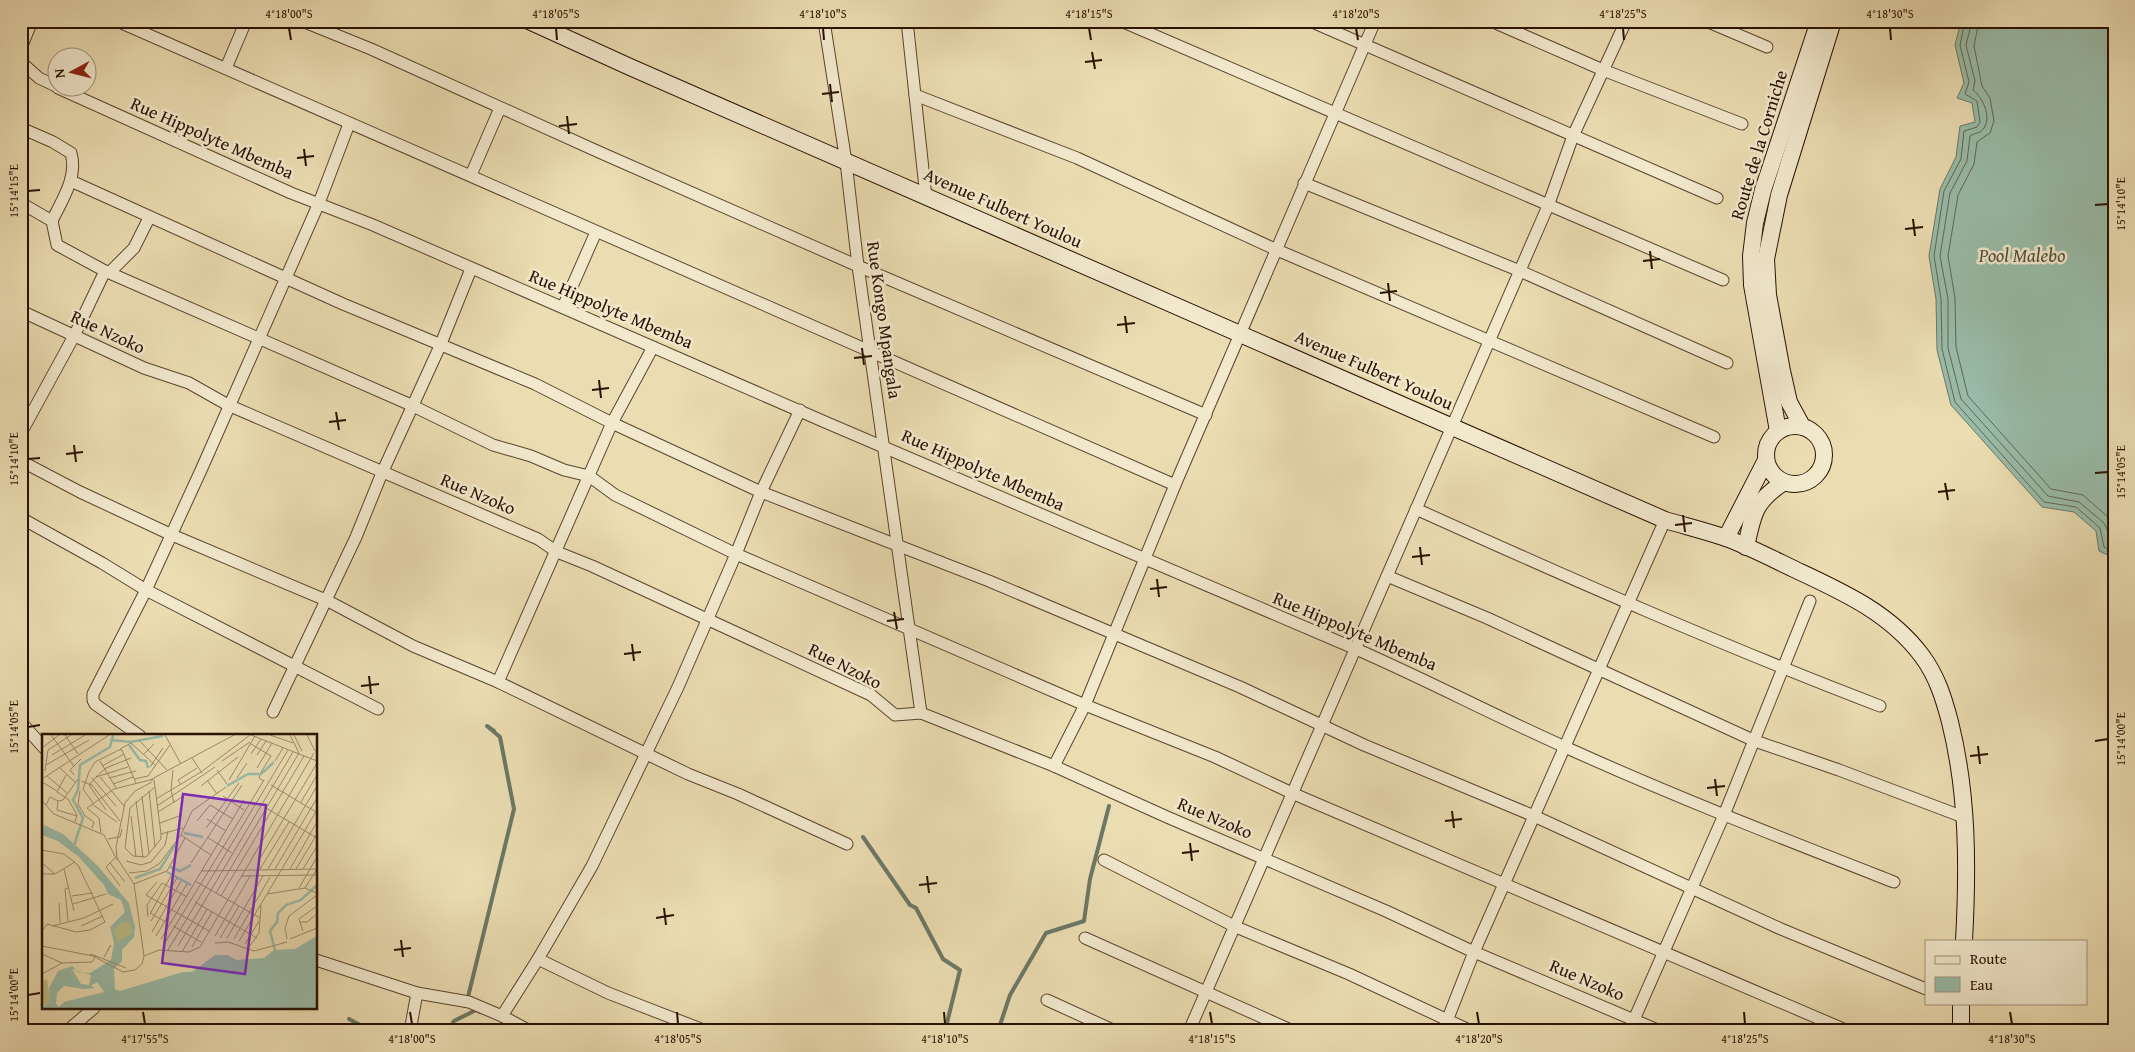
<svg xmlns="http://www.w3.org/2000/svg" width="2135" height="1052" font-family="'Gentium Book Plus',serif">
<rect width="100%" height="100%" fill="#ebddb2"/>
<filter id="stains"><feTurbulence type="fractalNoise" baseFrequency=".004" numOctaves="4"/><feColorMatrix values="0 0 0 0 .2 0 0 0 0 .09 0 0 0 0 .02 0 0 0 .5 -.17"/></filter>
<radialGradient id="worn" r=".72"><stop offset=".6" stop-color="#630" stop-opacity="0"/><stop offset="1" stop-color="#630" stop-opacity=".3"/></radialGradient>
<path fill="#99bca9" stroke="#6c7866" d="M1961,21H2114V558L2099,551L2096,531L2074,512L2042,507L1951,405L1937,350L1936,299L1929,256L1940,189L1956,157L1960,126L1975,122L1972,103L1957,98L1964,83L1955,45Z"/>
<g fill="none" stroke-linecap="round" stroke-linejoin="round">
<g stroke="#616656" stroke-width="1">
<path d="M1965,21L1960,45L1969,82L1965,94L1977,101L1980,122L1977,127L1964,131L1961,159L1944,191L1934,256L1941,299L1942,349L1955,402L2044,502L2076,507L2100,528L2104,547L2114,552"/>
<path d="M1972,21L1966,45L1975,81L1973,90C1982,97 1992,116 1984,128C1981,133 1975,133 1970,136L1967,161L1950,193L1940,256L1948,299V348L1961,399L2048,496L2079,502L2104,523L2107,529L2109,542L2114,545"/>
<path d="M1979,21L1974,46L1982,86L1990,98L1994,121L1990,133L1977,142L1974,164L1958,195L1948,256L1955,298L1956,347L1968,396L2051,489L2083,495L2109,518L2114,525"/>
</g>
<g stroke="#6c7866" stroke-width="4">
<path d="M863,837L910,905L916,908L943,959L960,970L945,1031"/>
<path d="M468,997L514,809L500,737L487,726L494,731"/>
<path d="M349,1019L371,1031"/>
<path d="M448,1031L454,1021L476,1010L480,1012"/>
<path d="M998,1031L1010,995L1046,933L1084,921L1090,879L1109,806"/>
</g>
<defs>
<g id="street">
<path d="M117,21L1175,485"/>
<path d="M302,21L371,49L599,152L858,266L1206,415"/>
<path d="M824,21L846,162L858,266L921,713"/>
<path d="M907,21L926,197"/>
<path d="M1121,21L1723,280"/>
<path d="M1310,21L1717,198"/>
<path d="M1491,21L1603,70L1742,124"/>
<path d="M1706,21L1767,47"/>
<path d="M21,48L32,21"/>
<path d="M21,62L39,78L58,87"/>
<path d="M226,68L246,21"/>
<path d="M58,88L291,193L373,225L825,422L1356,649C1427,680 1495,716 1565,747C1673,796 1784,839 1894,882"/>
<path d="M915,95L1077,158L1277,250L1714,437"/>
<path d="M21,128L53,142L71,153C78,177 62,200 52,221"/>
<path d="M471,175L500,108"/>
<path d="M71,181L343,304L535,384L612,423L761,492L989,581L1240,687L1364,745L1534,816L1781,929L1926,989"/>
<path d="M1304,183L1520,271L1727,363"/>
<path d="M21,203L52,221L57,245L105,271L411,405L493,445L531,456L564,470L589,476L615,495L736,554L1085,705L1215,757L1294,794L1848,1031"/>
<path d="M110,272L134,248L149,218"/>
<path d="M563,307L596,232"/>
<path d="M21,311L144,368L189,383L228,405L538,539L557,552L592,566L871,695L895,715L921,713L1054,766L1167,817L1386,911L1474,952L1660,1031"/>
<path d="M21,433L74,336L105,271"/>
<path d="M21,461L80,492L172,535L328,601L413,646L498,682L688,774L738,794L847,844"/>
<path d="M1416,509C1569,578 1723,646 1880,706"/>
<path d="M21,518L102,563L146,590L378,709"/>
<path d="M1387,576L1487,618L1755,741L1839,770L1966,818"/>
<path d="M498,682L612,423L653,347"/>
<path d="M273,712L356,537L382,473L440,346L471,269"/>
<path d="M21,722L44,748"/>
<path d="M140,736L95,704L93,700V694L146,590L202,468L319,203L349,124"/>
<path d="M1054,766L1085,705L1175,485L1375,21"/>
<path d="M1104,860L1236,927L1349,974L1471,1031"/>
<path d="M1085,938L1293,1031"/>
<path d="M538,959L608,993L706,1031"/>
<path d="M316,960L417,993L469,1002L502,1016L530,1031"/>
<path d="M1047,1000L1115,1031"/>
<path d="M502,1016L538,959L592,866L678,687L736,554L761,492L800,410"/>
<path d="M67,1031L94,1008"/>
<path d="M410,1031L417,993"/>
<path d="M1189,1031L1548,206L1573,136L1626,21"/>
<path d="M1443,1031L1474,952L1665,520"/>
<path d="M1629,1031L1724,815L1810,601"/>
</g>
<g id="secondary">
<path d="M529,21L630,67L1665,520C1685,526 1706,531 1726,538C1750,547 1773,559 1796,570C1843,592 1890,613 1922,656C1937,676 1944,699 1950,722C1968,794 1968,867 1964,941"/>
<circle cx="1795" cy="455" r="29"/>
<path d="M1802,426L1789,402L1782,371L1768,295L1766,259L1779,195L1833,21"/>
<path d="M1778,431L1752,285L1751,256L1755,223L1763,190L1819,21"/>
<path d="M1726,538L1766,460"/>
<path d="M1746,547C1753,514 1754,502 1784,482"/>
<path d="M1961,1003V1031"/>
</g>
</defs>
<use href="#street" stroke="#5a442e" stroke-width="13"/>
<use href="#secondary" stroke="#291102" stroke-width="18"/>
<use href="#street" stroke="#f2e9cd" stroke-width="11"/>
<use href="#secondary" stroke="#f2e9cd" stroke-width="16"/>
</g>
<path fill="none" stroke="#291102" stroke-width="2" d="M289,28L291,40M556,28L557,40M823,28L824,40M1089,28L1091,40M1356,28L1358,40M1623,28L1624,40M1890,28L1891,40M1092,52L1095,69M1085,62L1102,60M830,84L832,102M822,94L839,92M567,116L569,134M559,126L577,124M304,149L306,166M297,158L314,156M28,191L40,190M2095,205L2108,204M1913,219L1915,236M1905,229L1923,227M1650,251L1652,269M1643,261L1660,259M1388,283L1390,301M1380,293L1397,291M1125,316L1127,333M1117,325L1135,323M862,348L864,365M854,358L872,356M599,380L601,398M592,390L609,388M336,412L339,430M329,422L346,420M74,445L76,462M66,454L83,452M28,459L40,458M2095,473L2108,472M1945,483L1948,500M1938,492L1955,490M1683,515L1685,532M1675,525L1692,523M1420,547L1422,565M1412,557L1430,555M1157,579L1159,597M1150,589L1167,587M894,612L897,629M887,621L904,619M632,644L634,661M624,654L641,652M369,676L371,694M361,686L379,684M28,727L40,725M2095,741L2108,739M1978,746L1980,764M1970,756L1988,754M1715,779L1717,796M1707,788L1725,786M1452,811L1454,828M1445,821L1462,819M1190,843L1192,861M1182,853L1199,851M927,876L929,893M919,885L937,883M664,908L666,925M656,918L674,915M401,940L403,957M394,950L411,948M28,995L40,993M143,1012L145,1024M410,1012L412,1024M677,1012L678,1024M944,1012L945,1024M1210,1012L1212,1024M1477,1012L1479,1024M1744,1012L1745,1024M2010,1012L2012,1024"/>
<g text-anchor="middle" stroke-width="5" stroke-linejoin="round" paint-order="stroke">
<g font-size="18" fill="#291102" stroke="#f2e9cd">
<text transform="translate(212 138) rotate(24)" y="6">Rue Hippolyte Mbemba</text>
<text transform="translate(1759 145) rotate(-73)" y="6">Route de la Corniche</text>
<text transform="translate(1003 208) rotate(24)" y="6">Avenue Fulbert Youlou</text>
<text transform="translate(611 309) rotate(23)" y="6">Rue Hippolyte Mbemba</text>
<text transform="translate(884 320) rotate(82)" y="6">Rue Kongo Mpangala</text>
<text transform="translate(108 332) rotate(25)" y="6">Rue Nzoko</text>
<text transform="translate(1374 370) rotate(24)" y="6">Avenue Fulbert Youlou</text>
<text transform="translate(983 470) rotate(24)" y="6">Rue Hippolyte Mbemba</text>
<text transform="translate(478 494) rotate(23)" y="6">Rue Nzoko</text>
<text transform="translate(1355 631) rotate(23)" y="6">Rue Hippolyte Mbemba</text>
<text transform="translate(845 666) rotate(27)" y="6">Rue Nzoko</text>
<text transform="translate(1215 818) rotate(23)" y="6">Rue Nzoko</text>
<text transform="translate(1587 980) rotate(23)" y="6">Rue Nzoko</text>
</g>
<g font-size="19" font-style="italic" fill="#504d3c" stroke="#f2e9cd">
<text x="2022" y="262">Pool Malebo</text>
</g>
</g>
<g transform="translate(42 734)">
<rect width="275" height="275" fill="#ebddb2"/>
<path d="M80,188H88L90,200L76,209L72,197ZM5,245L8,267L0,273V248Z" fill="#bebf87"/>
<path d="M2,91L21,100L55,131L87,169L93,193L92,203L80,216V227L72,235L73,255L78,257L141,238H150L173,221H185L195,226L222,224L232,216L253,215L275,202V274H0L8,267L7,254L16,237L30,232L36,238L48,239L69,226L72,209L68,193L83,178L79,166L66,160L62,151L37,123L16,107L0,101ZM80,188H88L90,199L76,208L72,197ZM30,235L49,241L47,251L39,250ZM55,248L62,258L22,268L17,273L14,270L15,259L22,252L42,255L53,254L49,252Z" fill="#99bca9" fill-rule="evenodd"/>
<path fill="none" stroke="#99bca9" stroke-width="2.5" d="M70,6L88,8L121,2M87,11L98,26L104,27L106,34M219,40L232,28M185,52L206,40H217M142,99L161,103M31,115L41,84L31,66L36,56L38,31L68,13L71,1M128,133L138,137L149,131M125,138L149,151M93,144L118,135L133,111M233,216L228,197L235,188L236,179L244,171L259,166L275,151"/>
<path fill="none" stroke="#9d8b6c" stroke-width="1" d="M9,1L32,32M23,1L36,20M123,1L139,30M209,1L275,27M228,1L251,9M252,1L260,17M265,1L273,17M97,6L125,36M209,10L229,22L218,40L217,44L222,47M0,14L17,1M78,15L89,9L114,32M209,20L219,5M10,21L43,1M101,21L112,10M215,21L224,7M150,24L160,39M58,27L74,54M180,27L208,8M233,27L241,14M4,31L47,6M60,32L82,20M17,33L33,48M108,33L121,14M215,34L230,9M131,36L129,56L132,69M175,36L185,50M3,37L6,16L29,1M24,41L15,58L26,65L35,81L33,88M32,41L28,36L39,25M5,42L25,59M54,43L64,34L89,24M58,43L82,72M50,44L74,72M67,44L94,37M195,44L205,29M0,45L67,1M92,45L106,42L128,11M113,46H108L192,1M165,46L175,60M187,46L213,2M39,47L50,51L78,87M112,47L113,53L119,100V105L104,123L91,122L83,114L88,74L113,53M0,48L15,57M71,50L91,43M139,51L136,46L155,34M229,51L274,78M159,52L196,23M38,57L36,70L43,82L52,88L50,94M107,57L113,113M100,62L107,120M181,62L202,76M114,65L159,38L208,1M0,67L12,80L62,101L75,126M16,67L21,66L36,45M94,67L101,124M259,68L275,41M51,69L41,55L47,38L53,28L77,16H80L94,49M50,70L75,88M4,71L8,63L16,67L15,76L35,82M115,72L173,33M224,74L275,104M64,76L47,51L54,43L86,33M116,78L140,63M89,82L94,123M165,85L184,97M155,87L168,71L191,85M118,89L140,81M164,94L197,49M59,99L57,84L45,74L72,55L108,46M119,100L141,94M139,101L169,121M165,103L190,119M66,105L78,103L80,95M0,116L22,120L36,131L63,188L48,196L34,198L5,190L0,197M73,124L64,133L78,152M217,126L275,29M84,127L99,131L109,128L123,111L126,97M0,129L13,140M68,129L83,148M149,129L200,51M22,135L32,177M218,135L247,88M226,135L275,52M233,135L275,64M248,135L275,88M254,135L275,100M261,135L275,112M159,137L275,135M87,139L105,137L117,130L139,101L150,77L184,53M0,140H13L33,128M199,142L275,141M153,147L218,184M115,148L104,161L167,197M92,150L125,137L143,104M26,154L23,155L26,187M257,154L275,123M263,154L275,135M174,159L257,19L248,1M225,160L263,154L275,159M30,162L51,159M179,162L262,22M153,168L215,204M17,169L18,189M31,170L64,160M108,179L124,188M108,180L129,142M106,183L105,171L120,149L145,163M109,187L135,144M258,188H265L275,180M10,192L42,184L71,170M39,192L61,182M131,192L159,208M261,197L257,185L275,172M110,198L139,147M114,202L145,150M173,202L208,142M178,204L197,172M185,204L221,142M119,205L202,66M192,205L228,143M245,205L243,194L247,182L275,161M248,205L275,194M124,207L222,46M197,207L275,76M173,209L186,208L212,217L245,208M203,210L217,187M0,212L51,222L81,238L93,236L100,230L102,222L92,150L75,124L74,113L83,69L93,57L110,48M136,212L251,18M208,212L217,199L219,171M150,213L170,178M126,216L246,16M140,218L165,175M0,220L20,229M54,222L84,234M102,222L117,216L147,218L158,213L272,19M62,223L69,211L65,217M0,240L20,229L50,228L54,222L48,220"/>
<path fill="#7b2cbf" fill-opacity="0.15" stroke="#7b2cbf" stroke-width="2.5" d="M141,60L224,71L203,240L120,229Z"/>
<rect width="275" height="275" fill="none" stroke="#291102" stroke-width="2.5"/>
</g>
<rect width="2135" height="1052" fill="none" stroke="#ebddb2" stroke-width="55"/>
<rect x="1925" y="940" width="162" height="65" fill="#f2e9cd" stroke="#a2937c"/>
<rect x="1935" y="956" width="25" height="8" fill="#f2e9cd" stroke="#a2937c"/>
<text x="1970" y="964" font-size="15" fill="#291102">Route</text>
<rect x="1935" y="977" width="25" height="15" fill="#99bca9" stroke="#a2937c"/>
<text x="1970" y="990" font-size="15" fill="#291102">Eau</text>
<g transform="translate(72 72) rotate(263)"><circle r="24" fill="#f2e9cd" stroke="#a2937c"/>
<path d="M0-4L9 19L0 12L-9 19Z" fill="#8f2418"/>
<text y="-8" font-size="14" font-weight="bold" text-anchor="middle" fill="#291102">N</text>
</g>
<rect x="28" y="28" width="2080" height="996" fill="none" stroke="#291102" stroke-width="2"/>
<g font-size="12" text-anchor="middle" fill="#291102">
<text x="289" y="18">4°18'00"S</text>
<text x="556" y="18">4°18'05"S</text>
<text x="823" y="18">4°18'10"S</text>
<text x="1089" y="18">4°18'15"S</text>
<text x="1356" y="18">4°18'20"S</text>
<text x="1623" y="18">4°18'25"S</text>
<text x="1890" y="18">4°18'30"S</text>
<text transform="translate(14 191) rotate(-90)" y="4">15°14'15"E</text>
<text transform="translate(2121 204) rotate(-90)" y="4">15°14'10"E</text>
<text transform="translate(14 459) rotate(-90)" y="4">15°14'10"E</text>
<text transform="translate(2121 472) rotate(-90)" y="4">15°14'05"E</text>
<text transform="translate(14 727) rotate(-90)" y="4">15°14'05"E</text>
<text transform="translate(2121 739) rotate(-90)" y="4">15°14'00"E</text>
<text transform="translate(14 995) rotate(-90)" y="4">15°14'00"E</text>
<text x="145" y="1043">4°17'55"S</text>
<text x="412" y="1043">4°18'00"S</text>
<text x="678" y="1043">4°18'05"S</text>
<text x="945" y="1043">4°18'10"S</text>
<text x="1212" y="1043">4°18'15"S</text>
<text x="1479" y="1043">4°18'20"S</text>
<text x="1745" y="1043">4°18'25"S</text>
<text x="2012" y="1043">4°18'30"S</text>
</g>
<rect width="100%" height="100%" filter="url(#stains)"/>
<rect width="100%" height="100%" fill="url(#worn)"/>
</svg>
